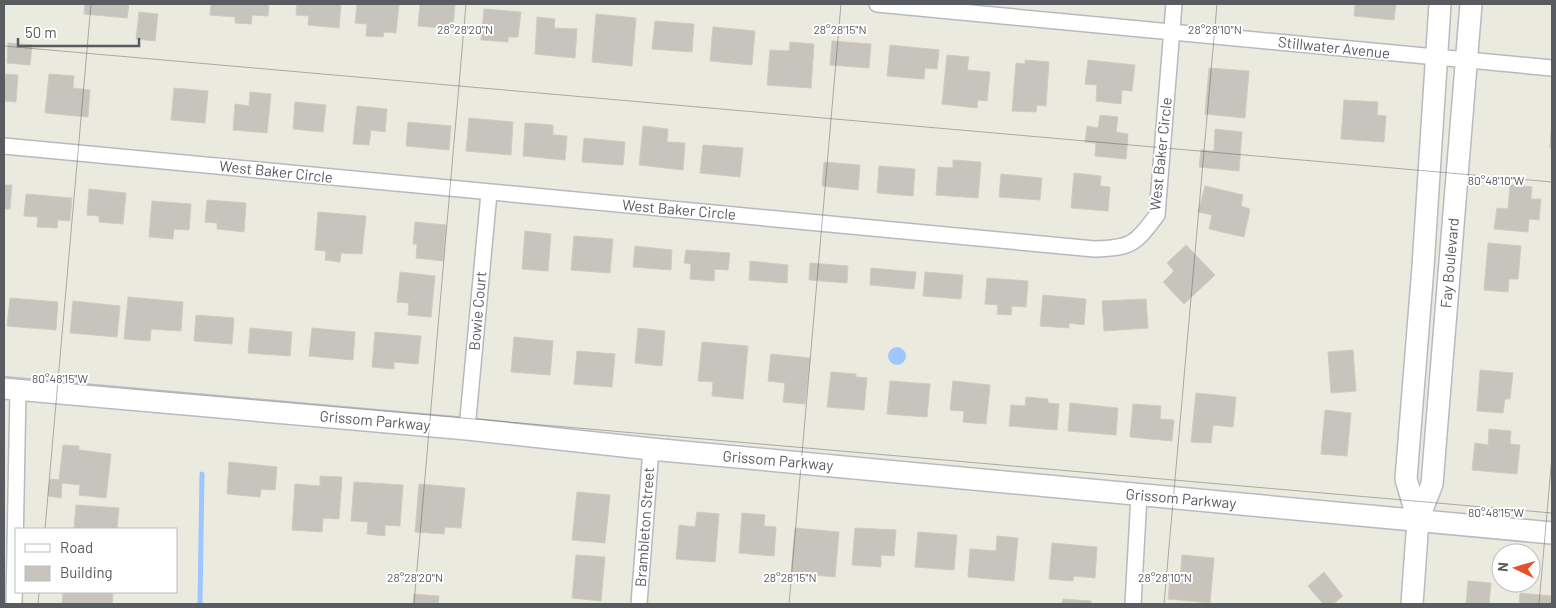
<svg xmlns="http://www.w3.org/2000/svg" width="1556" height="608" font-family="Barlow,sans-serif">
<rect width="100%" height="100%" fill="#ebeadf"/>
<circle fill="#9dc7fe" cx="897" cy="356" r="9"/>
<g fill="none" stroke-linecap="round" stroke-linejoin="round">
<path stroke="#9dc7fe" stroke-width="5" d="M200,604L202,474"/>
</g>
<g fill="#c6c4bd" stroke="#d0ccbe">
<path d="M85,4H129L127,18L84,14Z"/>
<path d="M211,4H269L268,16L252,15L251,24L235,23V17L210,15Z"/>
<path d="M297,4H341L339,28L308,25L309,16L296,15Z"/>
<path d="M357,4H399L396,33L384,32L383,37L366,36L367,24L355,23Z"/>
<path d="M420,4H455L453,29L418,26Z"/>
<path d="M1355,4H1396L1394,20L1354,16Z"/>
<path d="M484,9L521,12L518,37H508V42L481,40Z"/>
<path d="M139,12L158,14L155,41L136,39Z"/>
<path d="M596,14L636,18L632,66L592,62Z"/>
<path d="M537,17L555,19L554,28L577,29L575,58L535,54Z"/>
<path d="M655,21L694,24L692,52L652,49Z"/>
<path d="M713,27L755,31L752,65L710,61Z"/>
<path d="M832,41L871,44L869,68L830,65Z"/>
<path d="M790,42L814,44L811,88L767,85L770,50L789,51Z"/>
<path d="M8,43L32,45L30,65L7,63Z"/>
<path d="M890,45L939,50L937,69L925,68L924,79L887,76Z"/>
<path d="M947,55L969,57L967,70L990,72L987,101L978,100L977,108L942,104Z"/>
<path d="M1025,60L1049,62L1046,106L1037,105L1036,112L1012,111L1016,63L1025,64Z"/>
<path d="M1088,60L1135,65L1132,91L1122,90L1121,104L1096,101L1097,85L1085,84Z"/>
<path d="M1209,68L1249,71L1245,118L1205,114Z"/>
<path d="M4,74L18,75L16,102L4,101Z"/>
<path d="M49,74L74,76L73,88L90,90L88,117L45,113Z"/>
<path d="M174,88L208,91L205,123L171,120Z"/>
<path d="M250,92L271,94L267,133L233,130L235,104L249,106Z"/>
<path d="M1344,100L1378,102L1377,115L1386,116L1384,142L1341,139Z"/>
<path d="M295,102L326,105L323,132L293,129Z"/>
<path d="M357,106L387,109L385,132L371,130L369,145L353,144Z"/>
<path d="M1100,115L1118,117L1116,132L1128,134L1126,159L1095,156L1096,143L1085,142L1087,126L1098,128Z"/>
<path d="M469,118L513,122L511,155L466,151Z"/>
<path d="M1552,118V148H1550Z"/>
<path d="M408,122L451,126L449,150L406,146Z"/>
<path d="M525,123L553,125V135L567,136L565,160L523,156Z"/>
<path d="M643,126L668,129L667,142L685,143L683,170L639,165Z"/>
<path d="M1215,129L1242,132L1239,171L1199,167L1201,150L1214,151Z"/>
<path d="M584,138L625,142L623,165L582,162Z"/>
<path d="M703,145L743,148L740,177L700,173Z"/>
<path d="M953,160L981,162L978,198L936,195L938,167L953,168Z"/>
<path d="M824,162L860,165L858,190L822,186Z"/>
<path d="M879,166L915,169L913,196L877,193Z"/>
<path d="M1074,173L1101,176L1100,186L1110,187L1108,211L1071,208Z"/>
<path d="M1001,174L1042,178L1040,200L999,197Z"/>
<path d="M1510,184L1532,187L1531,199H1541L1539,220L1529,219L1528,232L1494,229L1497,208L1508,209Z"/>
<path d="M4,185H12L10,209H4Z"/>
<path d="M1205,186L1243,195L1241,206L1250,209L1244,237L1209,229L1212,215L1198,212Z"/>
<path d="M89,189L126,193L123,224L99,222V216L87,215Z"/>
<path d="M26,194L72,198L70,221L58,220L57,228L37,227L38,217L24,216Z"/>
<path d="M207,200L246,203L244,232L217,229V223L205,222Z"/>
<path d="M152,201L191,204L189,230L174,229L173,239L149,237Z"/>
<path d="M318,212L366,216L362,254L341,253L340,262L325,260L326,251L315,250Z"/>
<path d="M415,222L446,225L443,261L416,258L417,244H413Z"/>
<path d="M525,231L551,234L548,271L522,269Z"/>
<path d="M574,236L613,239L610,273L571,270Z"/>
<path d="M1488,243L1521,246L1518,279H1509L1508,292L1484,290Z"/>
<path d="M1186,245L1215,275L1184,304L1163,282L1174,271L1167,263Z"/>
<path d="M635,246L672,250L671,270L633,267Z"/>
<path d="M686,250L730,253L728,270L715,269L714,281L690,279L691,264L684,263Z"/>
<path d="M750,261L788,265L787,283L749,280Z"/>
<path d="M810,263L848,266L847,283L809,280Z"/>
<path d="M871,268L916,272L914,289L870,285Z"/>
<path d="M400,272L435,276L431,317L408,315L409,303L397,302Z"/>
<path d="M925,272L963,275L961,299L923,296Z"/>
<path d="M987,278L1028,281L1026,307L1012,306L1011,315L997,314L998,305L985,304Z"/>
<path d="M1043,295L1086,299L1084,325L1069,323V328L1040,326Z"/>
<path d="M128,297L183,302L181,331L151,329L150,341L124,339Z"/>
<path d="M10,298L58,302L56,330L7,326Z"/>
<path d="M1146,299L1148,328L1104,331L1102,301Z"/>
<path d="M73,301L120,306L117,337L70,333Z"/>
<path d="M196,315L234,318L232,344L194,341Z"/>
<path d="M250,328L292,332L290,356L248,353Z"/>
<path d="M312,328L355,332L353,360L309,356Z"/>
<path d="M638,328L665,331L662,366L635,363Z"/>
<path d="M375,332L421,336L418,364L394,362V369L372,367Z"/>
<path d="M514,337L553,341L550,375L511,372Z"/>
<path d="M702,342L748,346L743,399L712,396L713,382L698,381Z"/>
<path d="M1353,350L1356,391L1331,393L1328,352Z"/>
<path d="M577,351L615,354L612,387L574,384Z"/>
<path d="M771,354L810,358L805,404L783,402L785,383L768,381Z"/>
<path d="M1480,370L1513,373L1510,399H1505L1503,413L1477,411Z"/>
<path d="M831,372L856,374V377L867,378L864,410L827,407Z"/>
<path d="M890,381L930,384L927,417L887,414Z"/>
<path d="M953,381L990,385L986,424L963,422L964,411L950,410Z"/>
<path d="M1196,393L1236,397L1233,427L1213,425L1211,443L1191,442Z"/>
<path d="M1026,397L1048,399V403L1059,404L1057,430L1009,426L1011,405L1025,406Z"/>
<path d="M1070,403L1118,408L1116,435L1068,431Z"/>
<path d="M1133,404L1161,406L1160,419L1174,420L1172,441L1130,437Z"/>
<path d="M1325,410L1351,413L1347,456L1321,454Z"/>
<path d="M1489,429L1511,431L1510,444L1520,445L1517,474L1472,470L1475,443L1488,445Z"/>
<path d="M63,445L79,446V450L111,454L106,498L79,495L80,485L62,483L61,498L48,496L50,479L59,480Z"/>
<path d="M229,462L277,467L275,490L261,489L260,497L227,494Z"/>
<path d="M320,476L342,477L339,519L323,518L322,532L292,530L295,484L320,486Z"/>
<path d="M354,482L403,485L400,526L385,525V536L367,534L368,522L351,521Z"/>
<path d="M419,484L465,488L461,528L445,527L444,534L415,532Z"/>
<path d="M577,492L610,495L605,543L572,540Z"/>
<path d="M76,505L119,508L117,529H74Z"/>
<path d="M697,512L719,514L715,562L676,559L679,525L695,527Z"/>
<path d="M742,513L765,515L764,526L776,527L774,556L739,553Z"/>
<path d="M795,528L839,532L835,577L791,573Z"/>
<path d="M855,528L896,530L894,556L881,555V567L852,565Z"/>
<path d="M918,532L957,535L954,570L915,567Z"/>
<path d="M997,536L1018,538L1014,581L968,577L970,549L996,551Z"/>
<path d="M1052,543L1097,547L1095,578L1074,576L1073,581L1049,579Z"/>
<path d="M576,555L605,557L601,601L572,598Z"/>
<path d="M1182,555L1214,558L1210,603L1168,599L1170,580L1180,581Z"/>
<path d="M1324,572L1343,596L1333,604H1323L1308,586Z"/>
<path d="M1468,581L1491,583L1489,604H1466Z"/>
<path d="M63,592H113L112,604H62Z"/>
<path d="M1520,593L1552,596V604H1519Z"/>
<path d="M414,594L439,596L438,604H413Z"/>
<path d="M1063,599L1091,601V604H1062Z"/>
</g>
<g fill="none" stroke-linecap="round" stroke-linejoin="round">
<defs>
<g id="street">
<path d="M877,4L1552,68"/>
<path d="M4,146L1094,249C1132,248 1135,244 1157,215L1174,4"/>
<path d="M467,429L489,193"/>
<path d="M14,604L18,389"/>
<path d="M639,604L651,449"/>
<path d="M1133,604L1139,495"/>
</g>
<g id="secondary">
<path d="M4,388L467,429L651,449L1552,533"/>
<path d="M1418,520L1406,479L1423,267L1440,4"/>
<path d="M1412,604L1418,520L1432,484L1471,4"/>
</g>
</defs>
<use href="#street" stroke="#b7b9be" stroke-width="18"/>
<use href="#secondary" stroke="#b8bac1" stroke-width="24"/>
<use href="#street" stroke="#fff" stroke-width="15"/>
<use href="#secondary" stroke="#fff" stroke-width="21"/>
</g>
<path fill="none" stroke="#585b60" stroke-width="1" stroke-opacity="0.45" d="M4,46L1552,182M4,378L1552,513M45,529L91,4M38,604L39,592M414,604L466,4M789,604L841,4M1164,604L1217,4M1539,604L1552,456"/>
<g text-anchor="middle" stroke-width="4" stroke-linejoin="round" paint-order="stroke">
<g font-size="15" fill="#585b60" stroke="#fff">
<text transform="translate(1334 48) rotate(6)" y="5">Stillwater Avenue</text>
<text transform="translate(1161 154) rotate(-84)" y="5">West Baker Circle</text>
<text transform="translate(276 172) rotate(6)" y="5">West Baker Circle</text>
<text transform="translate(679 210) rotate(5)" y="5">West Baker Circle</text>
<text transform="translate(1450 263) rotate(-85)" y="5">Fay Boulevard</text>
<text transform="translate(478 311) rotate(-85)" y="5">Bowie Court</text>
<text transform="translate(375 421) rotate(5)" y="5">Grissom Parkway</text>
<text transform="translate(778 461) rotate(5)" y="5">Grissom Parkway</text>
<text transform="translate(1181 499) rotate(5)" y="5">Grissom Parkway</text>
<text transform="translate(645 527) rotate(-86)" y="5">Brambleton Street</text>
</g>
</g>
<g font-size="12" text-anchor="middle" fill="#585b60" stroke="#fff" stroke-width="4" stroke-linejoin="round" paint-order="stroke">
<text x="465" y="34">28°28'20"N</text>
<text x="840" y="34">28°28'15"N</text>
<text x="1215" y="34">28°28'10"N</text>
<text x="1496" y="185">80°48'10"W</text>
<text x="60" y="383">80°48'15"W</text>
<text x="1496" y="517">80°48'15"W</text>
<text x="415" y="582">28°28'20"N</text>
<text x="790" y="582">28°28'15"N</text>
<text x="1165" y="582">28°28'10"N</text>
</g>
<rect width="1556" height="608" fill="none" stroke="#585b60" stroke-width="10"/>
<rect x="15" y="528" width="162" height="65" fill="#ffffff" stroke="#bcbdbf"/>
<rect x="25" y="544" width="25" height="8" fill="#ffffff" stroke="#bcbdbf"/>
<text x="60" y="553" font-size="15" fill="#585b60">Road</text>
<rect x="25" y="566" width="25" height="15" fill="#c6c4bd" stroke="#bcbdbf"/>
<text x="60" y="578" font-size="15" fill="#585b60">Building</text>
<g transform="translate(1516 568) rotate(275)"><circle r="24" fill="#ffffff" stroke="#bcbdbf"/>
<path d="M0-4L9 19L0 12L-9 19Z" fill="#e6512b"/>
<text y="-8" font-size="14" font-weight="bold" text-anchor="middle" fill="#585b60">N</text>
</g>
<path d="M18 38v8h121v-8" fill="none" stroke="#585b60" stroke-width="2.5"/>
<text x="25" y="38" font-size="15" fill="#585b60" stroke="#ffffff" stroke-width="4" paint-order="stroke">50 m</text>
</svg>
